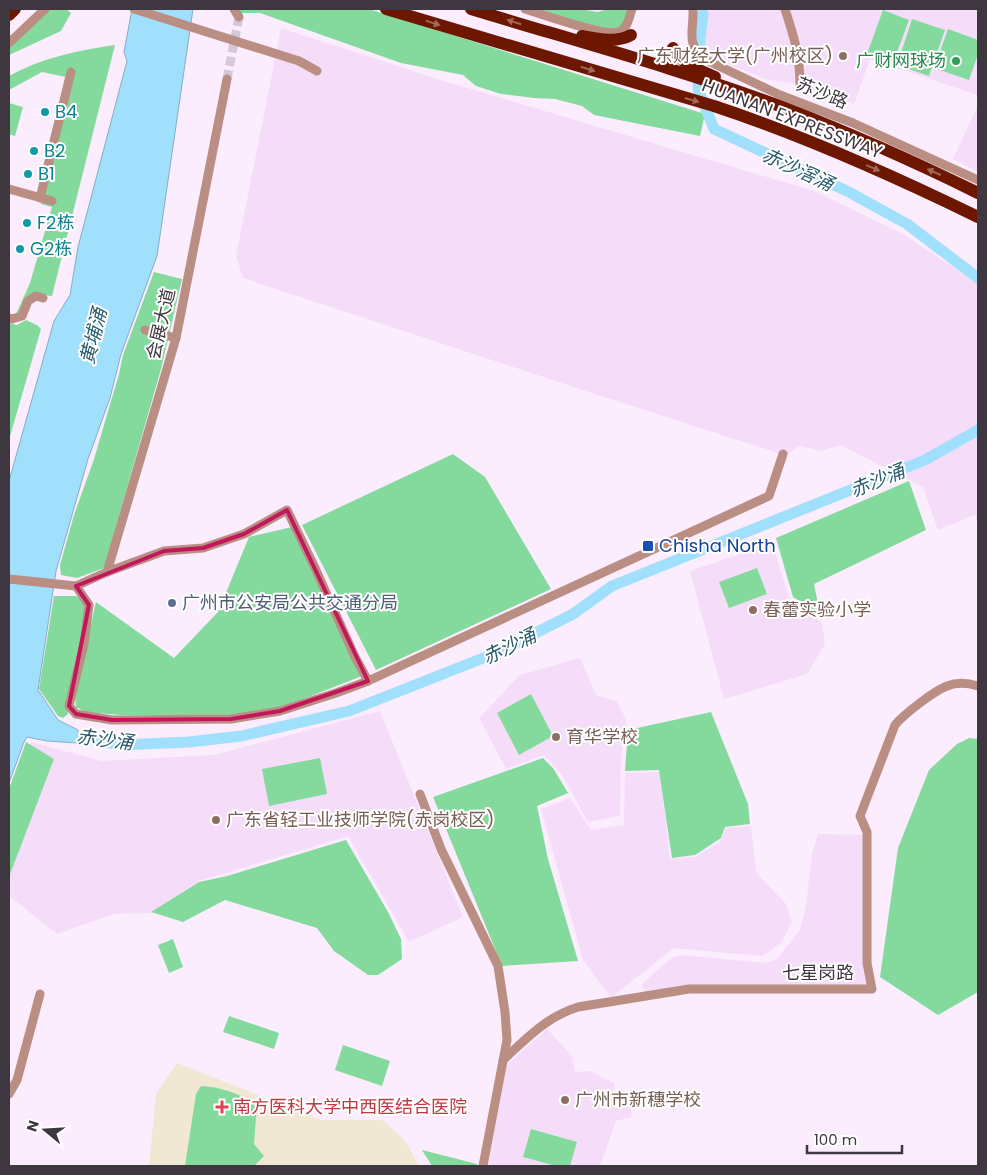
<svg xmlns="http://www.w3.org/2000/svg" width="987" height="1175" font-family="Poppins,'Noto Sans SC',sans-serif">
<rect width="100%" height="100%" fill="#fbecfe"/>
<g fill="#f5ddf9">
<path d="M697,9H978V95L870,59L854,104L796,84L766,79L702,54L695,41Z"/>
<path d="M281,28L437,79L814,191L903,234L978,284V522L975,515L938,530L923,487L840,445L822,451L799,446L787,455L781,454L595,394L243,278L236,256Z"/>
<path d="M978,105V172L953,159Z"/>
<path d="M772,543L789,598L822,623L825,644L807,674L724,699L690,571Z"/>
<path d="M580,658L596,695L617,702L626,719L621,763L620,816L588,822L563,776L544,755L506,769L479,718L520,675Z"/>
<path d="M380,711L463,917L409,942L348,836L199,881L150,913L114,914L57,934L9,896V804L31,742L101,761L214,755Z"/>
<path d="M660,772L670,859L695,857L721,841L726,828L751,826L756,872L786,904L792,922L781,943L762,956L674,948L611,998L583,960L541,809L570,798L591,830L624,825L625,773Z"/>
<path d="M818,834L865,835L869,987L644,994L642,984L671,958L681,955L765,963L777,959L800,930L806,905L812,854Z"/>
<path d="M547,1029L572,1056L575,1072L590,1071L614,1083L615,1093L627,1094L632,1106L631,1117L616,1121L600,1166H488L507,1065Z"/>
</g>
<path fill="#f0e8d2" d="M177,1063L321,1120H383L405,1141L419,1166H149L156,1094Z"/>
<g fill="#84da9c">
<path d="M48,9H66L71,13L61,31L9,55V44Z"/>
<path d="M237,9H369L705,114L700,136L594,115L582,106L555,99L534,98L501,94L476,86L463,75L401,63L260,13H240Z"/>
<path d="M535,9H580L598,12L608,9H629L621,27C602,34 555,15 535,9Z"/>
<path d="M883,10L909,20L893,63L867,54Z"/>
<path d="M912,19L945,30L929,76L897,65Z"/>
<path d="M948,29L978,40V54L969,80L934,68Z"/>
<path d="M115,45L52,296L32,294L24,301L18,314H16L30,283L52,207L41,204L66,77L42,72L9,90V76C41,58 79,50 115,45Z"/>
<path d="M9,103L23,107L15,136L9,134Z"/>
<path d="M154,272L182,279L161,369L104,568L77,578L61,575L60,565L74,515L94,459L119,374L123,355Z"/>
<path d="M26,320L37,325L41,329L9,440V323L17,325Z"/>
<path d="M453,454L485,477L551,589L376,670L302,525Z"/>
<path d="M909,481L926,530L814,584L820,614L793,597L776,538Z"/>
<path d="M292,527L362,676L283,707L234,715H121L85,712L76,707L75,695L96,602L174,658L218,612L249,537Z"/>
<path d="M757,568L767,594L729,608L719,582Z"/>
<path d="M54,596H77L88,605L67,703L68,714L63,718L58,716L39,689Z"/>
<path d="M531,694L553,736L519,755L497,713Z"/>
<path d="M711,712L748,804L750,824L725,827L721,838L695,855L672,858L659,770L625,771L628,730Z"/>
<path d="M969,738L978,739V992L938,1015L880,977L898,848L929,770L957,744Z"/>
<path d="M26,742L54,759L9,877V789Z"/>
<path d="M320,758L327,794L269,806L262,769Z"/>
<path d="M543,758L553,768L568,793L537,806L548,859L578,961L502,966L433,797Z"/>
<path d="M346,840L388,912L401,939L402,959L378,975H368L334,951L317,928L225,900L183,922L151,912L199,882L227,876Z"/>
<path d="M173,939L183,967L169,973L158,945Z"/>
<path d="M229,1016L279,1033L274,1049L223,1032Z"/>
<path d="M343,1045L390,1061L382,1086L335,1070Z"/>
<path d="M201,1086C222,1087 239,1094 257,1104L254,1144L264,1156L254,1166H185L196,1094Z"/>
<path d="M531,1129L577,1142L570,1166H556L523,1157Z"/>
<path d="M422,1150L477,1164V1166H432Z"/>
</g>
<path fill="#a1e0fc" stroke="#84adc4" d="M132,9H193L157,256L121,354L110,398L88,459L56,571L38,690L58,720L78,730L77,743L47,741L27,737L24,742L9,783V481L54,321L70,295L78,247L127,61L124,52Z"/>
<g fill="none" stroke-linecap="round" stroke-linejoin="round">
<g stroke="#a1e0fc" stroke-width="11">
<path d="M703,14L700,37L698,89L714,129L849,192L907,224L978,278"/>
<path d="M64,735L122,745L189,742L241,736L349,711L496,653L573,614L612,586L925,460L978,430"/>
</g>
<path stroke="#d5c8d8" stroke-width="9" stroke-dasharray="9 4.5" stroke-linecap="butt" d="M227,79L239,17"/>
<g stroke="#ba8e83" stroke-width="9">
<path d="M234,9L239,17"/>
<path d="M525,9C542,14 605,37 619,32C628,28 629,17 632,9"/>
<path d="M693,9C694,29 686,42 702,58L780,95L853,123L978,180"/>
<path d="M785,9C794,37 800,55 800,85"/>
<path d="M9,43L45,9"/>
<path d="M299,61L317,71"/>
<path d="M9,189L52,201"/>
<path d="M40,198L71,72"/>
<path d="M9,318L12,319L22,316L28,301L36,296L43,298"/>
<path d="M145,330L176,338"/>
<path d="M107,572L176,338L227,79"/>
<path d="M9,579L76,586L107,572L164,551L203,548L244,534L287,510L315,568L355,657L368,681"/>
<path d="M76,586L89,605L84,644L69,706L76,714L112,720L231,719L280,711L336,693L368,681L769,496L783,454"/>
<path d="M420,794L441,849L498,966L505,1012L507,1040L483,1166"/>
<path d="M503,1060C527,1038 546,1017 578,1007L689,989H872L867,963V832L860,816L895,725C904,714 934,691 947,686C957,682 968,683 978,686"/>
<path d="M9,1094L17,1080L40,994"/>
</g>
<g stroke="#6d1700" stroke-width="12">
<path d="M386,9L714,106C805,136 892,175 978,217"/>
<path d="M471,9C576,41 683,70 785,108C850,133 915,162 978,193"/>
<path d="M9,15L15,9"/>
<path d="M582,36C598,39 617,43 631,35"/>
<path d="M673,48C681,64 699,70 715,77"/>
</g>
<path stroke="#ba8e83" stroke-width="9" d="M134,9L299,61"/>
</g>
<defs><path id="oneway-solid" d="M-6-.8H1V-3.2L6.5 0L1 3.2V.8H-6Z" transform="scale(1.25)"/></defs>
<g fill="#a06859">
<use href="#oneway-solid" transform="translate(514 22) rotate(-163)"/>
<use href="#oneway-solid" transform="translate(433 23) rotate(17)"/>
<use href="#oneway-solid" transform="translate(588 69) rotate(17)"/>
<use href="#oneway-solid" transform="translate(692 100) rotate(16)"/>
<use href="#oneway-solid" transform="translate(873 168) rotate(23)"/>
<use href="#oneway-solid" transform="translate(934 172) rotate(-156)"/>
</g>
<path fill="none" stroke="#c2185b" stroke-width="4" stroke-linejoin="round" d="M287,510L368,681L280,711L231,719L112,720L76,714L69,706L89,605L76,586L164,551L203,548L244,534Z"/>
<g fill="#8d6e63" stroke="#fff" stroke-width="2">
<circle cx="843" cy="56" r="5"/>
<circle cx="753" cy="610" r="5"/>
<circle cx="556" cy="737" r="5"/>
<circle cx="216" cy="820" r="5"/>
<circle cx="565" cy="1100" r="5"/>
</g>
<circle fill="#2e9e5b" stroke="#fff" stroke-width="2" cx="956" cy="61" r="5"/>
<g fill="#0f9aa8" stroke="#fff" stroke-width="2">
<circle cx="45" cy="112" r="5"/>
<circle cx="34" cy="151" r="5"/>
<circle cx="28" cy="174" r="5"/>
<circle cx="27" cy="223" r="5"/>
<circle cx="20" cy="249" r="5"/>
</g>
<rect fill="#1a4fb4" stroke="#fff" stroke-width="2" x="642" y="540" width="12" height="12" rx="2.5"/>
<circle fill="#5c6f8a" stroke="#fff" stroke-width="2" cx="172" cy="603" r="5"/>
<path fill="#e0444e" stroke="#fff" stroke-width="2" d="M219.5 1099.5h5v5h5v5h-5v5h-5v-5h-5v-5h5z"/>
<g text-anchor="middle" stroke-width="4" stroke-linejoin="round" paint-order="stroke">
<g font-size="18" fill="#785e54" stroke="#fff" text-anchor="start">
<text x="833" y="62" text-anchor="end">广东财经大学(广州校区)</text>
<text x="763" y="616">春蕾实验小学</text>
<text x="566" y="743">育华学校</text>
<text x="226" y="826">广东省轻工业技师学院(赤岗校区)</text>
<text x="575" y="1106">广州市新穗学校</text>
</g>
<g font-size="18" fill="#27864d" stroke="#fff" text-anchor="end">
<text x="946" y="67">广财网球场</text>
</g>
<g font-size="18" fill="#3f3740" stroke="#fff">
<text transform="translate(822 93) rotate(22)" y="6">苏沙路</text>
<text transform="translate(792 119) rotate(21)" y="6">HUANAN EXPRESSWAY</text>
<text transform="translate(161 324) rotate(-77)" y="6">会展大道</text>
<text x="818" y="979">七星岗路</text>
</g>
<g font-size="18" fill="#0d838f" stroke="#fff" text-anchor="start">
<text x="55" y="118">B4</text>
<text x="44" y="157">B2</text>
<text x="38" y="180">B1</text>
<text x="37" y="229">F2栋</text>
<text x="30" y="255">G2栋</text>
</g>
<g font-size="18" fill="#164399" stroke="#fff" text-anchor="start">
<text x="659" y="552">Chisha North</text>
</g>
<g font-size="18" fill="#4e5e75" stroke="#fff" text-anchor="start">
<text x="182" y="609">广州市公安局公共交通分局</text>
</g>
<g font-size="18" fill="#be3a42" stroke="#fff" text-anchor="start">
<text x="233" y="1113">南方医科大学中西医结合医院</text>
</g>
<g font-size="19" font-style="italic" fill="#2a5b6f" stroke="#fff">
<text transform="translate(798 169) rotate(25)" y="7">赤沙滘涌</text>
<text transform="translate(93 336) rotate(-76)" y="7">黄埔涌</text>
<text transform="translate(877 480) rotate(-22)" y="7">赤沙涌</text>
<text transform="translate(509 646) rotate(-26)" y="7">赤沙涌</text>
<text transform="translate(105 739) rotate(7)" y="7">赤沙涌</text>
</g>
</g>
<rect width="987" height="1175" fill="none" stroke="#3f3740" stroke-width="20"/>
<g transform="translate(45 1130) rotate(288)" stroke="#ffffff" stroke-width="4" paint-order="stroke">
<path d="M0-4L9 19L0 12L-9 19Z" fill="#3f3740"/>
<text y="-8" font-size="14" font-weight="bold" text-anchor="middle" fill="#3f3740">N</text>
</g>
<path d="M807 1145v8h95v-8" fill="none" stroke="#3f3740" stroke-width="2.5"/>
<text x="814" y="1145" font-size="15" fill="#3f3740" stroke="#ffffff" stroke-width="4" paint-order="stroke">100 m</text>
</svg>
